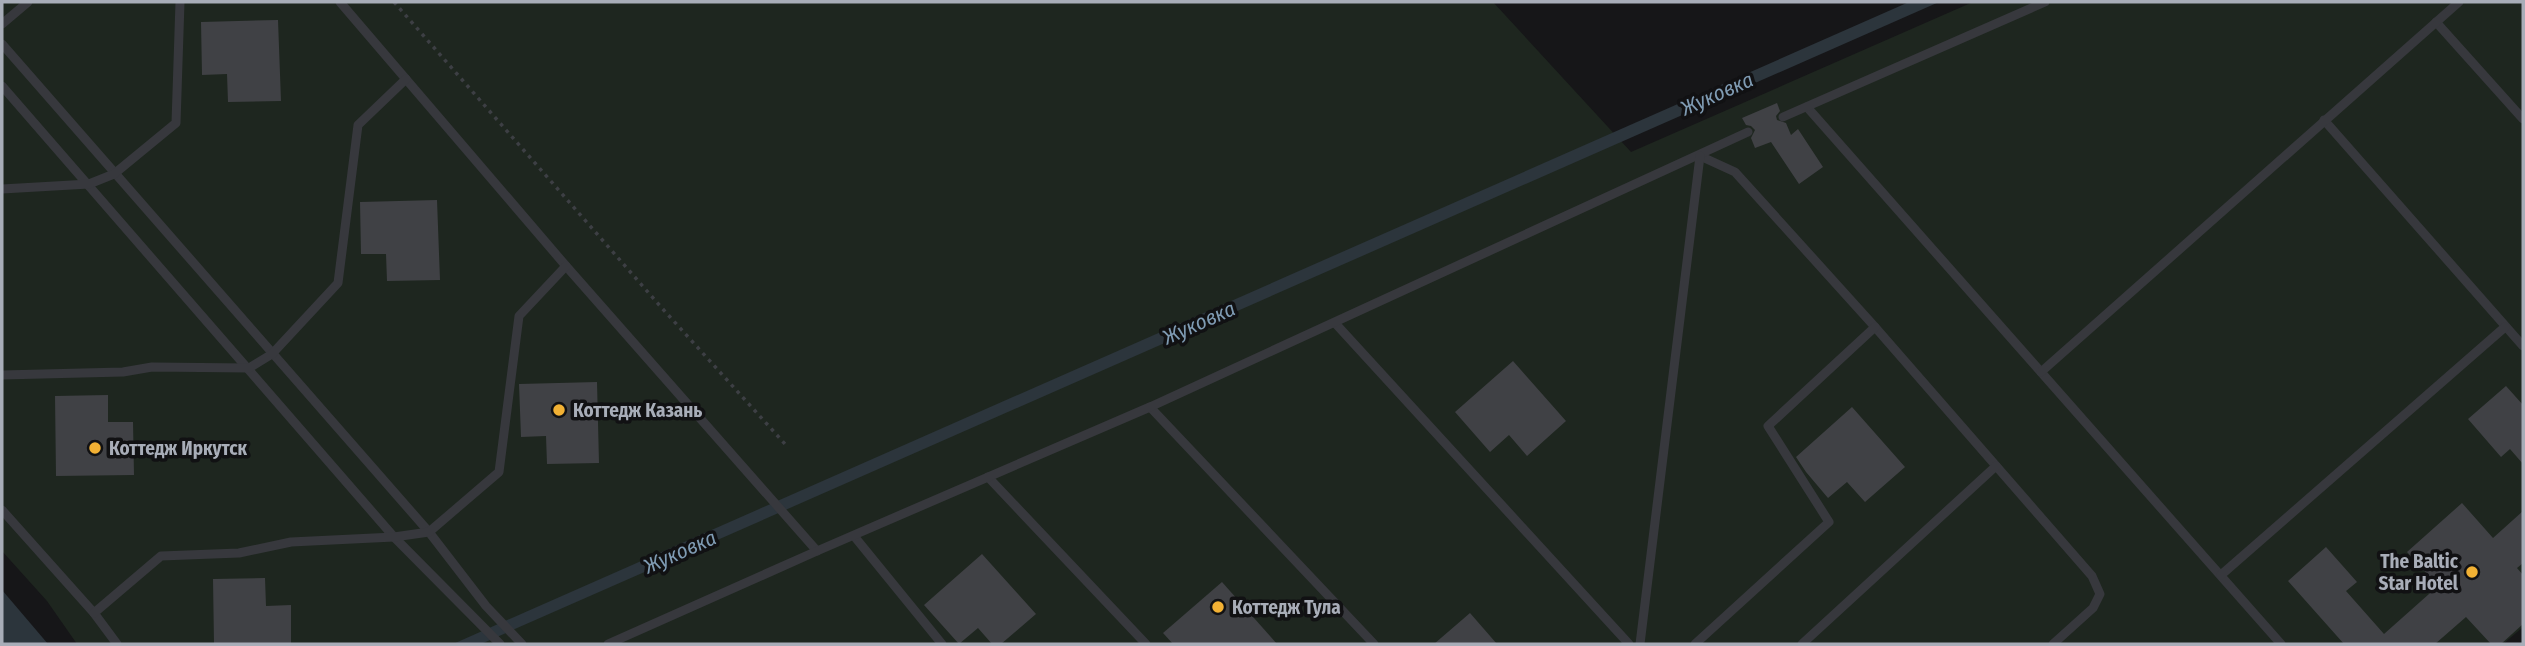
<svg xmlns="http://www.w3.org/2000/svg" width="2525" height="646" font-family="'Fira Sans Condensed',sans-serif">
<rect width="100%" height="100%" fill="#161618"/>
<path fill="#1e261f" d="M2,2H1493L1631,152L1973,2H2523V627L2503,644H77L47,601L2,551Z"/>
<g fill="#2c353c">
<path d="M1909,2H1939L481,644H453Z"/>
<path d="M2,590L48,644H2Z"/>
</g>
<g fill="#404145">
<path d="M278,20L281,101L228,102L227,74L202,75L201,22Z"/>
<path d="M1777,103L1780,111L1776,116L1777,120L1786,123L1791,135L1798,129L1823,167L1799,184L1771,142L1755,148L1751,138L1755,130L1751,126L1746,125L1742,118Z"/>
<path d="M437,200L440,280L387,281L386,254H361L360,202Z"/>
<path d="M1513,361L1566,421L1527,456L1509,435L1490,452L1455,412Z"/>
<path d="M597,382L599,463L547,464L546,436L521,437L519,384Z"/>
<path d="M2506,386L2523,405V464L2510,449L2501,457L2468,419Z"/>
<path d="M108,395V422H133L134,475L56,476L55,396Z"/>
<path d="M1852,407L1905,467L1865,502L1847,482L1828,498L1806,472L1796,457Z"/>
<path d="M2462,503L2493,538L2523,511V563L2517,568L2523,575V624L2501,644H2491L2466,617L2435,644H2344L2288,581L2326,547L2357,582L2346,591L2384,634L2438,586L2407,552Z"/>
<path d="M982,554L1036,614L1001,644H992L978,628L959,644L924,605Z"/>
<path d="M265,578L266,606L291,605V644H214L213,579Z"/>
<path d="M1222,582L1277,644H1173L1163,633Z"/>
<path d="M1470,613L1497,644H1434Z"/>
</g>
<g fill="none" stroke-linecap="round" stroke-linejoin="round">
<path stroke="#3d3f44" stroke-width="3.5" stroke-dasharray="3.5 5" stroke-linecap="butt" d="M394,2L661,307L785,444"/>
<g stroke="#37383d" stroke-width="9">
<path d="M340,2L566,266L817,551"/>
<path d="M2436,22L2523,119"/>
<path d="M2,24L28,2"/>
<path d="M2,44L429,532L486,606L522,644"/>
<path d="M2,86L394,537L500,644"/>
<path d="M1807,107L2281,644"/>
<path d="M1783,117L2045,2"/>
<path d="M2324,120L2523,346"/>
<path d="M1700,156L1735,172L1875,327L2092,576L2100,594L2093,608L2053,644"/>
<path d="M2,189L89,184L114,174L176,123L180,2"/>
<path d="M1335,323L1629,644"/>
<path d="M2041,372L2459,2"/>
<path d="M2,375L123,372L152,367L249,368L272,354L338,283L358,125L406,79"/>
<path d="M1150,407L1374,644"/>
<path d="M988,477L1146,644"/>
<path d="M2,510L94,613L117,644"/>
<path d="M854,536L942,644"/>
<path d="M2221,575L2505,327"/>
<path d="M94,613L161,556L239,553L291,542L394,537L429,532L499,472L519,316L566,266"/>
<path d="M608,644L817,551L1150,407L1748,132"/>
<path d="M1640,644L1700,156"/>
<path d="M1695,644L1829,522L1768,426L1875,327"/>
<path d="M1802,644L1996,466"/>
</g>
</g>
<g fill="#f2b134" stroke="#111113" stroke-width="2.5">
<circle cx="559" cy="410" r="7"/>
<circle cx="95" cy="448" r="7"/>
<circle cx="2472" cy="572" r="7"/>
<circle cx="1218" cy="607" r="7"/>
</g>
<g text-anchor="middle" stroke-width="7" stroke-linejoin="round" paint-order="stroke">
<g font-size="19" font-weight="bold" fill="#a8adb8" stroke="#111113" text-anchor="start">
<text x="573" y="417">Коттедж Казань</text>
<text x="109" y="455">Коттедж Иркутск</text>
<text x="2458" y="568" text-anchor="end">The Baltic<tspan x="2458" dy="22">Star Hotel</tspan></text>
<text x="1232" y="614">Коттедж Тула</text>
</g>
<g font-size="21" font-style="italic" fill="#7f9bb3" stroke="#111113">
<text transform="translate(1717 94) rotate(-24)" y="7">Жуковка</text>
<text transform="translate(1199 323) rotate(-24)" y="7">Жуковка</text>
<text transform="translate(680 552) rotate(-24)" y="7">Жуковка</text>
</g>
</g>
<rect width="2525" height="646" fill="none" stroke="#a8adb8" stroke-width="7"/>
</svg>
